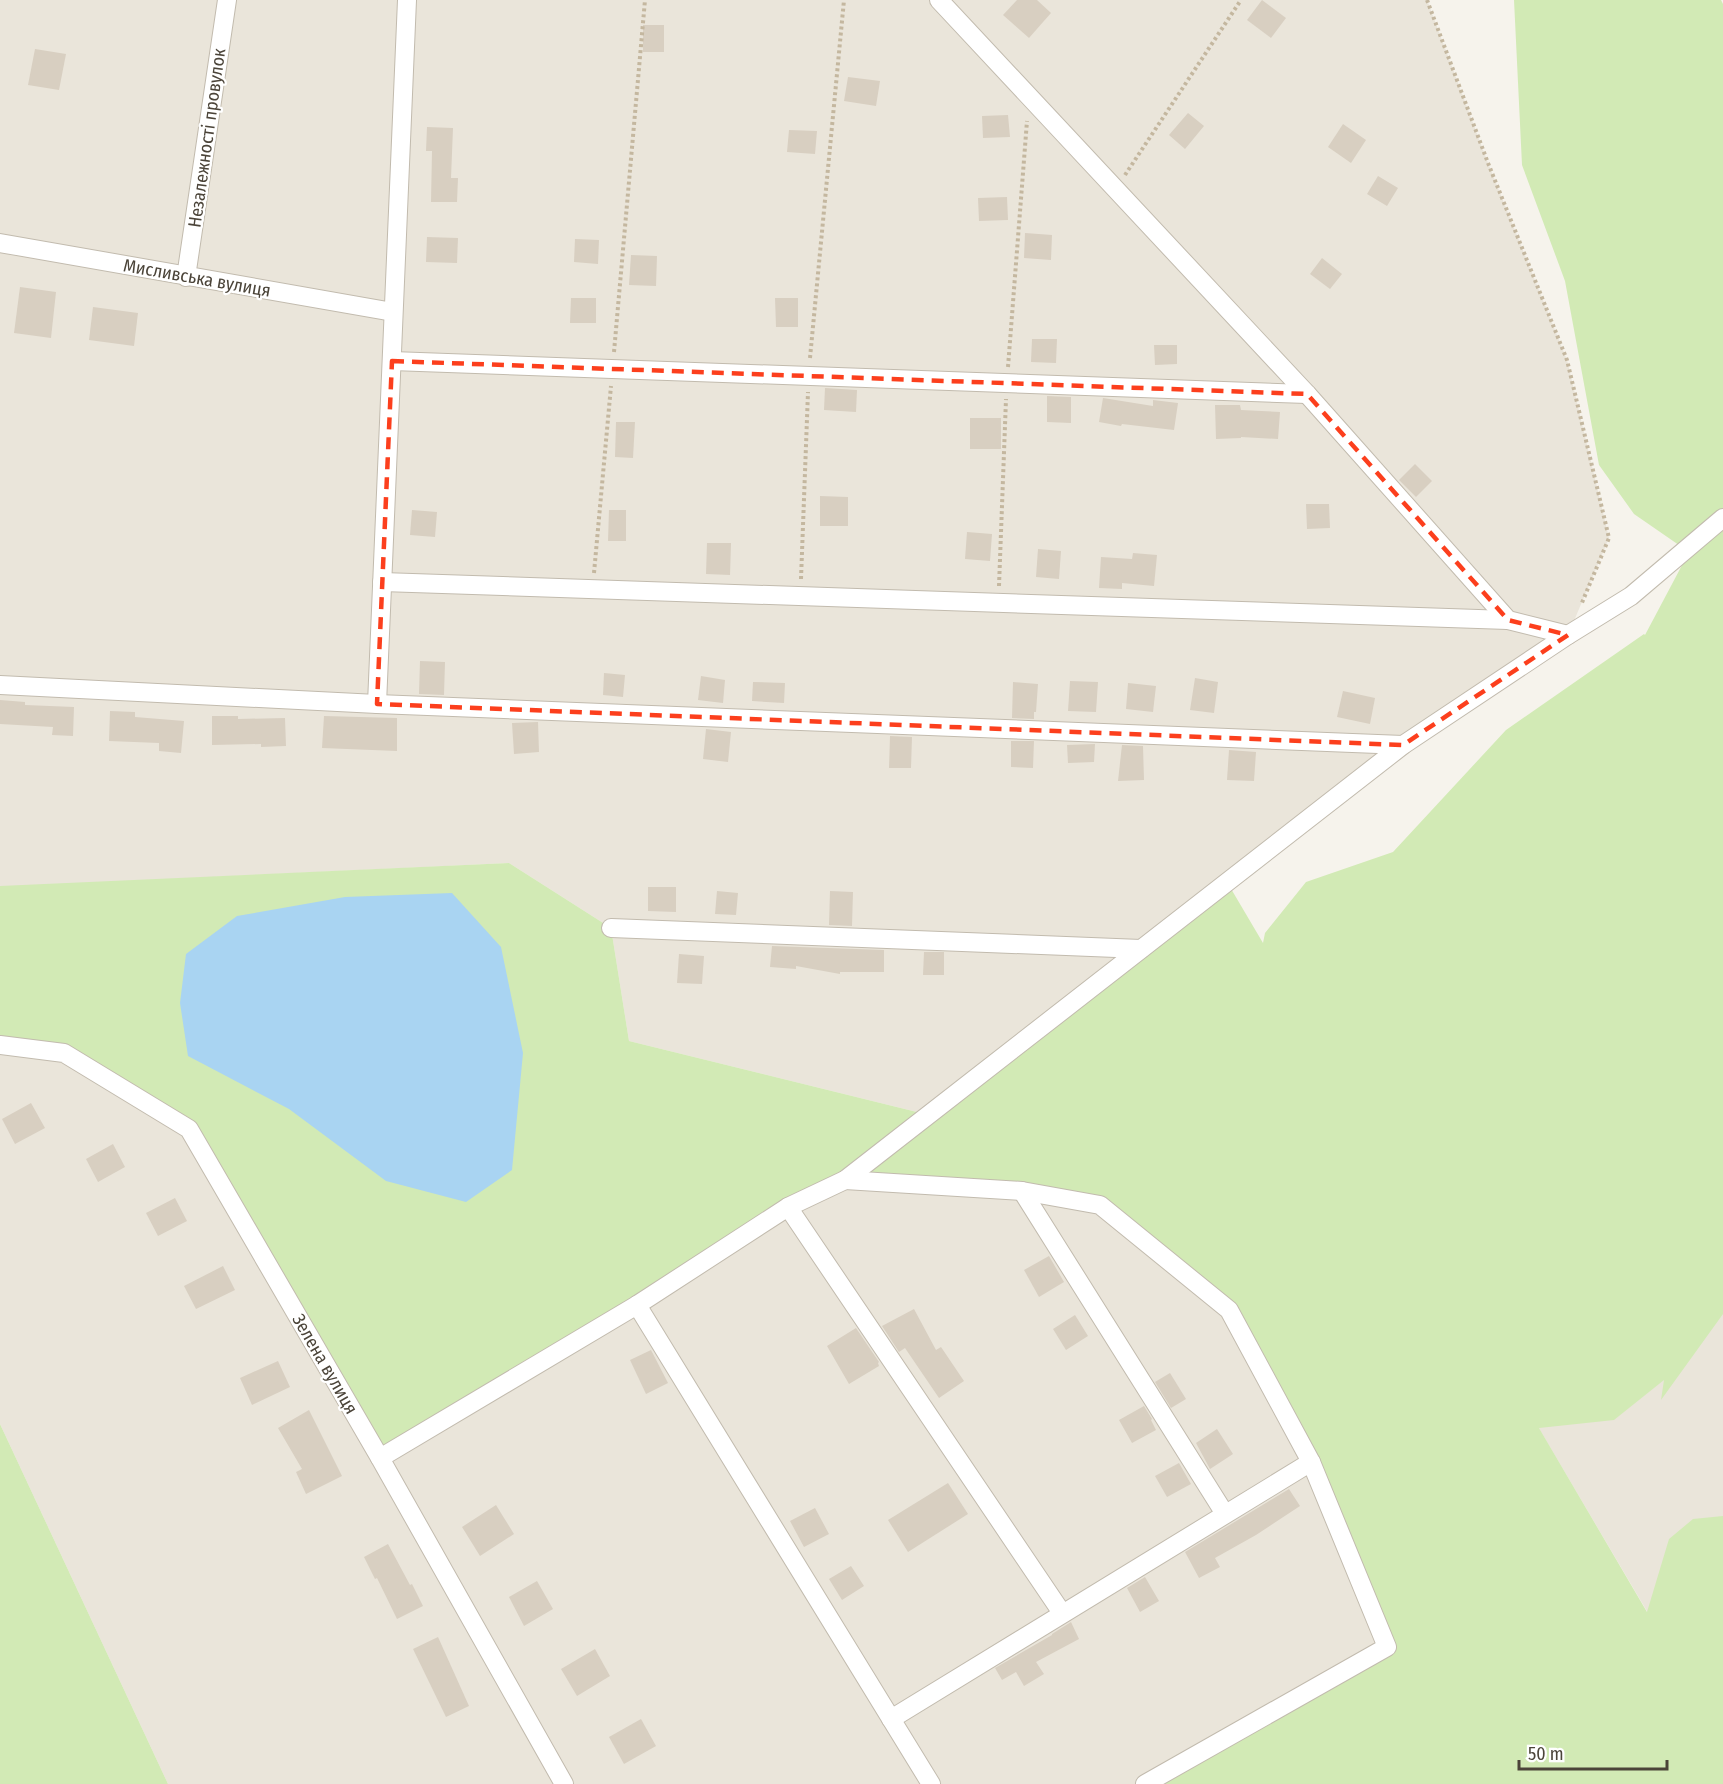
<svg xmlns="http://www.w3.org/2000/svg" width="1723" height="1784" font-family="'Fira Sans Condensed',sans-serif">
<rect width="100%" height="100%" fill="#f6f3ec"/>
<g fill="#eae5da">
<path d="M0,0H1427L1488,163L1567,360L1609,538L1568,635L1403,745L929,1115L629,1041L611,928L509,863L3,887L0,886Z"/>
<path d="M0,1045L845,1180L1100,1205L1229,1310L1311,1462L1387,1647L1145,1784H168L0,1424Z"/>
<path d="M1723,1258V1740L1521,1398Z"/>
</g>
<g fill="#d2eab5">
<path d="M1514,0H1721L1723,4V1314L1661,1400L1664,1380L1614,1420L1539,1428L1647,1612L1669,1539L1693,1519L1723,1516V1784H1145L1387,1647L1311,1462L1229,1310L1100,1205L845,1180L380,1458L189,1129L64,1053L0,1045V886L509,863L611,928L629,1041L929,1115L1227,882L1263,943L1265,933L1306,882L1393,852L1506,730L1644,634L1645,635L1689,552L1634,514L1599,465L1565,281L1522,165Z"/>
<path d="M0,1424L168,1784H0Z"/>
</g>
<path fill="#a9d4f2" d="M452,893L501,947L523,1053L512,1170L466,1202L386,1181L289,1109L188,1056L180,1003L186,954L237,916L345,897Z"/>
<g fill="#d8cfc1">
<path d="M1017,0H1037L1051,13L1029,38L1003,15Z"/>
<path d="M1262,0L1286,18L1271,38L1247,20Z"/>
<rect x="643" y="25" width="21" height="27"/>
<path d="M35,49L66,54L59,90L28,85Z"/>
<path d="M848,77L880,81L876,106L844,101Z"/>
<path d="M1188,113L1204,126L1185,149L1169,135Z"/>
<path d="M1008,115L1010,137L983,138L982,116Z"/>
<path d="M1343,124L1366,140L1351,163L1328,147Z"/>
<path d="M427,127L453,128L451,178H458L457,202H431L432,151H426Z"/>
<path d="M789,130L817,131L815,154L787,152Z"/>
<path d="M1378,176L1398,188L1387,206L1367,194Z"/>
<path d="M1007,197L1008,220L979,221L978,198Z"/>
<path d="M1025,233L1052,235L1051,260L1024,258Z"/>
<path d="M427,237L458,238L457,263L426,262Z"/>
<path d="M575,239L599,240L598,264L574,262Z"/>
<path d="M631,255L657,256L656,286L629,285Z"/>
<path d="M1322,258L1342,274L1330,289L1310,274Z"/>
<path d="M20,287L56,292L51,338L14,333Z"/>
<path d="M571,298H596V323H570Z"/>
<path d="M775,298H798V327H776Z"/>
<path d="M93,307L138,313L134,346L89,340Z"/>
<path d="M1032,339H1057L1056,363L1031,362Z"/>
<path d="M1154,345H1177V364L1155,365Z"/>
<path d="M825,388L857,390L856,412L824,410Z"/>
<path d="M1047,396L1071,397V423L1047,422Z"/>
<path d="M1103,398L1153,406V400L1178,403L1174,430L1122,424L1121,426L1099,422Z"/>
<path d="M1215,405H1240L1241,410L1280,412L1278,439L1241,437V438L1216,439Z"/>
<rect x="970" y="418" width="31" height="31"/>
<path d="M616,422H635L633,458L615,457Z"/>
<path d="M1415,464L1432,481L1416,497L1399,480Z"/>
<path d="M820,496L848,497V526H820Z"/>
<path d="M1306,504H1329L1330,528L1307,529Z"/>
<path d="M412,510L437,512L435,537L410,535Z"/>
<path d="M609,510H626V541H608Z"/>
<path d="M967,532L992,534L990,561L965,559Z"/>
<path d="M707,543H731L730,575L706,574Z"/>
<path d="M1038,549L1061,551L1059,579L1036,577Z"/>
<path d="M1133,553L1157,555L1154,586L1122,583V589L1099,588L1101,557L1132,559Z"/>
<path d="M420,661L445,662L444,695L419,694Z"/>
<path d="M604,673L625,675L623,697L603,695Z"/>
<path d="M701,676L725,680L723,703L698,700Z"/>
<path d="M1195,678L1218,682L1214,713L1190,710Z"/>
<path d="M1070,681L1098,682L1096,712L1068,711Z"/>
<path d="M753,682L785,683L784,703L752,701Z"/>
<path d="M1013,682L1038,684L1036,712H1034V719L1012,718Z"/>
<path d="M1128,683L1156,686L1153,712L1126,709Z"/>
<path d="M1343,691L1375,698L1370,724L1337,717Z"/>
<path d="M0,700L25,702V705L74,707L73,736L52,735L53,727L0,724Z"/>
<path d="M110,711L135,712V717L184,721L181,753L159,751V743L109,741Z"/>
<path d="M212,716H238V719L285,718L286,746L261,747V744L212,745Z"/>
<path d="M324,716L397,718V751L322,748Z"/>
<path d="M538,722L539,752L514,754L512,723Z"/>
<path d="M706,729L731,732L728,762L703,759Z"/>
<path d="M890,736L912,737L911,768H889Z"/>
<path d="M1011,741H1034L1033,768L1011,767Z"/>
<path d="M1095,744L1094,762L1068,763L1067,745Z"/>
<path d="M1122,745L1143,746L1144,780L1118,781Z"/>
<path d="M1229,750L1256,752L1254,781L1227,780Z"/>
<path d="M648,887H676V912L648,911Z"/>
<path d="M717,891L738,893L736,915L715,914Z"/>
<path d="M830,891L853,892L852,926L829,925Z"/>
<path d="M772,946L884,950V972H840V974L796,966V969L770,967Z"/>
<path d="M924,952H944V975H923Z"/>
<path d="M679,954L704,956L702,984L677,983Z"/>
<path d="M31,1103L45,1128L15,1144L2,1119Z"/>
<path d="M113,1144L125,1167L98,1182L86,1159Z"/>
<path d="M175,1198L187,1221L158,1236L146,1213Z"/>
<path d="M1049,1256L1064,1282L1039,1297L1024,1270Z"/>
<path d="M223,1266L235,1290L196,1309L184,1286Z"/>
<path d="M914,1309L936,1350L941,1347L964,1381L939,1398L905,1348L899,1352L882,1326Z"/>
<path d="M1075,1315L1088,1336L1066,1350L1053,1329Z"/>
<path d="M856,1328L879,1362L878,1363L879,1366L849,1384L827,1346Z"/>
<path d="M651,1350L668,1383L646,1394L630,1360Z"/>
<path d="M278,1361L290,1387L252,1405L240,1378Z"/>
<path d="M1170,1373L1186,1399L1171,1408L1155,1382Z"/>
<path d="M1144,1406L1152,1419L1151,1420L1156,1430L1132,1443L1119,1420Z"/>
<path d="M309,1410L342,1476L306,1494L296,1472L302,1469L278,1428Z"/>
<path d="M1217,1429L1233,1454L1210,1469L1196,1443Z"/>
<path d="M1179,1463L1191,1484L1167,1497L1155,1476Z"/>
<path d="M948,1483L968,1514L908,1552L888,1520Z"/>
<path d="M1289,1489L1300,1506L1256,1535L1215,1558L1220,1567L1199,1578L1185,1552Z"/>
<path d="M496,1505L514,1534L480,1556L462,1527Z"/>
<path d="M815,1508L829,1534L804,1547L790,1521Z"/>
<path d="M388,1544L410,1585L412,1584L423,1606L397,1619L377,1578L375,1579L364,1557Z"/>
<path d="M851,1566L864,1586L842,1600L829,1579Z"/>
<path d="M1145,1577L1159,1601L1140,1612L1127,1588Z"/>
<path d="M537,1581L553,1609L524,1626L509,1597Z"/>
<path d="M1071,1622L1079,1639L1036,1662L1044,1674L1024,1686L1016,1672L1002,1680L995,1668L1052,1635V1634Z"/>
<path d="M438,1637L469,1706L446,1717L413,1649Z"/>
<path d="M595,1649L610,1676L577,1696L561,1669Z"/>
<path d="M641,1719L656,1746L624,1764L609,1737Z"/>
</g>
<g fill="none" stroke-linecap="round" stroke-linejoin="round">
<defs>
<g id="street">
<path d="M939,0L1307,394L1508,620L1568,635"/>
<path d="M0,243L393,312"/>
<path d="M186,277L227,0"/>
<path d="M392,361L1307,394"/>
<path d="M382,582L1508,620"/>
<path d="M0,685L377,704L1403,745"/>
<path d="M377,704L407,0"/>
<path d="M611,928L1141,949"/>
<path d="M0,1045L64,1053L189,1129L380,1458L564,1784"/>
<path d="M845,1180L1022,1191L1100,1205L1229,1310L1311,1462L1387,1647L1145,1784"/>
<path d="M1022,1191L1225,1514"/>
<path d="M788,1207L1062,1613"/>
<path d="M637,1305L931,1784"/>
<path d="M380,1458L637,1305L788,1207L845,1180L1403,745L1568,635L1631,596L1723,518"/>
<path d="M891,1719L1311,1462"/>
</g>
</defs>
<use href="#street" stroke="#c2bbae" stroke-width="20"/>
<g stroke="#c4b79f" stroke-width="4" stroke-dasharray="3 3" stroke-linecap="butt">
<path d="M1427,0L1488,163L1567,360L1609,538L1581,605"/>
<path d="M1125,175L1241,0"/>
<path d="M614,352L645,0"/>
<path d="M810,358L844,0"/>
<path d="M1008,367L1027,121"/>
<path d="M594,573L611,386"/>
<path d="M801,579L808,392"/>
<path d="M999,586L1006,399"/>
</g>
<use href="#street" stroke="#fff" stroke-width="18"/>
</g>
<path fill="none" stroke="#fc3f1d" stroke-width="4.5" stroke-dasharray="12 8" stroke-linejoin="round" d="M392,361L1307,394L1508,620L1568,635L1403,745L377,704Z"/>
<g text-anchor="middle" stroke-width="4.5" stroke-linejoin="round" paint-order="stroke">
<g font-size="18" fill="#4b4439" stroke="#fff">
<text transform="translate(207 138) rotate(-82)" y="6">Незалежності провулок</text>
<text transform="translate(197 278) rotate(10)" y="6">Мисливська вулиця</text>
<text transform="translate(325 1364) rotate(60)" y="6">Зелена вулиця</text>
</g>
</g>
<path d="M1519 1760v9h148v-9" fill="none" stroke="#4b4439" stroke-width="3"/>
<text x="1528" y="1760" font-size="18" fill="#4b4439" stroke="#ffffff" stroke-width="4.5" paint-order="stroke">50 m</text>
</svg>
